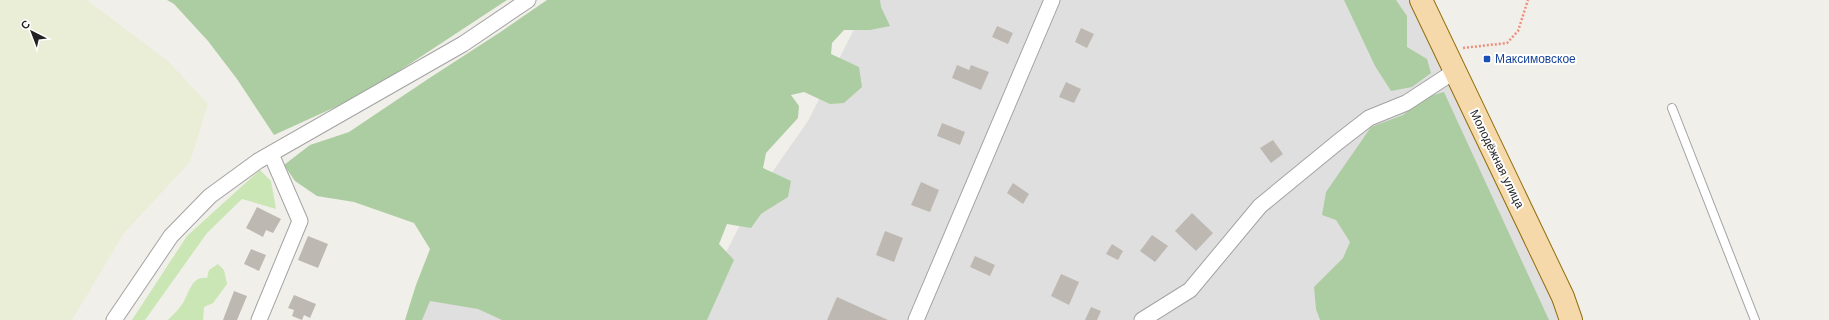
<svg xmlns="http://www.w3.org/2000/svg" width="1829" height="320" font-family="Helvetica,sans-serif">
<rect width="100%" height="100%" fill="#f1efe9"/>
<g fill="#e0dfdf">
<path d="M871,0H1412L1570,320H692L752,201L808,121L851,35Z"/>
<path d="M434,278L531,320H414Z"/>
</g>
<path fill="#ebeed7" d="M0,0H87L169,62L208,104L190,162L124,233L72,320H0Z"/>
<g fill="#cae6b4">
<path d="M260,170L271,181L276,209L242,199L207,233L145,320H132L187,236Z"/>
<path d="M218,264L224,270L227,284L213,303L204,307L203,320H168C173,315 179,309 183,303C189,293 192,275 207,278L209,270Z"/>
</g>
<g fill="#accda1">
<path d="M167,0H507L364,94L274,135L237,79L208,41L174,4Z"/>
<path d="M547,0H880L881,7L890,26L870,30H844L832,43L831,54L859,67L862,87L844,103L830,104L804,92L791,95L799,106L798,118L766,153L763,168L791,181L788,197L761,214L751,228L727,224L719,244L734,260L707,320H502L478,309L430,301L422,320H405L416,285L430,249L414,223L354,202L317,196L295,181L284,165L310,145L349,132L431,77L499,33Z"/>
<path d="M1344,0H1396L1407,16V47L1427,59L1431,73L1412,87L1391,91L1375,66Z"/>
<path d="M1444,92L1549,320H1320L1316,309L1314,287L1343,258L1350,242L1336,220L1322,215L1326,192L1371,127L1403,115L1426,97Z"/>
</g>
<g fill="#beb8b2">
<path d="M997,26L1013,33L1008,44L992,37Z"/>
<path d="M1081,28L1094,34L1087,48L1075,42Z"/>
<path d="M957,65L969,70L971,65L989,72L981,90L952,78Z"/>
<path d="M1066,82L1081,89L1074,103L1059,97Z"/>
<path d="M942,123L965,132L960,145L937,136Z"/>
<path d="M1273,140L1283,154L1271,163L1260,148Z"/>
<path d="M921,182L939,190L930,212L911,205Z"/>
<path d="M1013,183L1029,194L1023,204L1007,193Z"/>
<path d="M257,207L281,219L273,233L266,230L263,237L246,228Z"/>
<path d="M1192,213L1213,233L1196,251L1175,231Z"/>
<path d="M885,231L903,238L894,262L876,255Z"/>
<path d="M1152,235L1168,246L1155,262L1140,251Z"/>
<path d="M308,236L328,244L318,268L298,260Z"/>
<path d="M1112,244L1123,251L1118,260L1106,254Z"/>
<path d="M251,249L266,255L259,271L244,264Z"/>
<path d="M975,256L995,265L990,276L970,267Z"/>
<path d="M1061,274L1079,282L1069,305L1051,296Z"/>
<path d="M234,291L247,296L237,320H223Z"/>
<path d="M294,295L316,304L310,318L304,315L302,320L292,316L294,310L288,308Z"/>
<path d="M837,297L888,320H827Z"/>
<path d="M1091,307L1101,311L1097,320H1085Z"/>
</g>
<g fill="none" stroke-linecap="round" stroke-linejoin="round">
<defs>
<path id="service" d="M1672,108L1755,320"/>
<g id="minor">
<path d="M114,320L171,236L210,196L258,161L463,44L528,0"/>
<path d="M259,320L300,221L271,154"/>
<path d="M916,320L1052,0"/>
<path d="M1142,320L1190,290L1260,206L1338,142L1369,118L1406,103L1455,71"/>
</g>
<path id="primary" d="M1421,0L1563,297L1571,320"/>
</defs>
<use href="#service" stroke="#a3a3a3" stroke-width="10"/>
<use href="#minor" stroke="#a3a3a3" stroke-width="17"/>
<use href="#primary" stroke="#936e0c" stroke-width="24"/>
<path stroke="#ef8e7c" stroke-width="2.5" stroke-dasharray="2 2" stroke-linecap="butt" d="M1463,48L1507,43L1518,31L1528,0"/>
<use href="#service" stroke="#fff" stroke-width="8"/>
<use href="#minor" stroke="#fff" stroke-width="15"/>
<use href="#primary" stroke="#f5d9aa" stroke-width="22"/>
</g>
<rect fill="#1a4fb4" stroke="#fff" stroke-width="1.5" x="1483" y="55" width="8" height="8" rx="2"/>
<g text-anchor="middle" stroke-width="4" stroke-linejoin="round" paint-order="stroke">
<g font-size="12" fill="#164399" stroke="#fff" text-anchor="start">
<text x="1495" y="63">Максимовское</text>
</g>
<g font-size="12" fill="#222" stroke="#fff">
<text transform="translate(1497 159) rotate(64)" y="4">Молодёжная улица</text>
</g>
</g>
<g transform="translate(32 32) rotate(318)" stroke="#ffffff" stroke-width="3" paint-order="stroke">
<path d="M0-3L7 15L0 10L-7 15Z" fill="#222222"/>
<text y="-6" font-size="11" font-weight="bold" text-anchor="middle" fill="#222222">С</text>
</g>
</svg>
